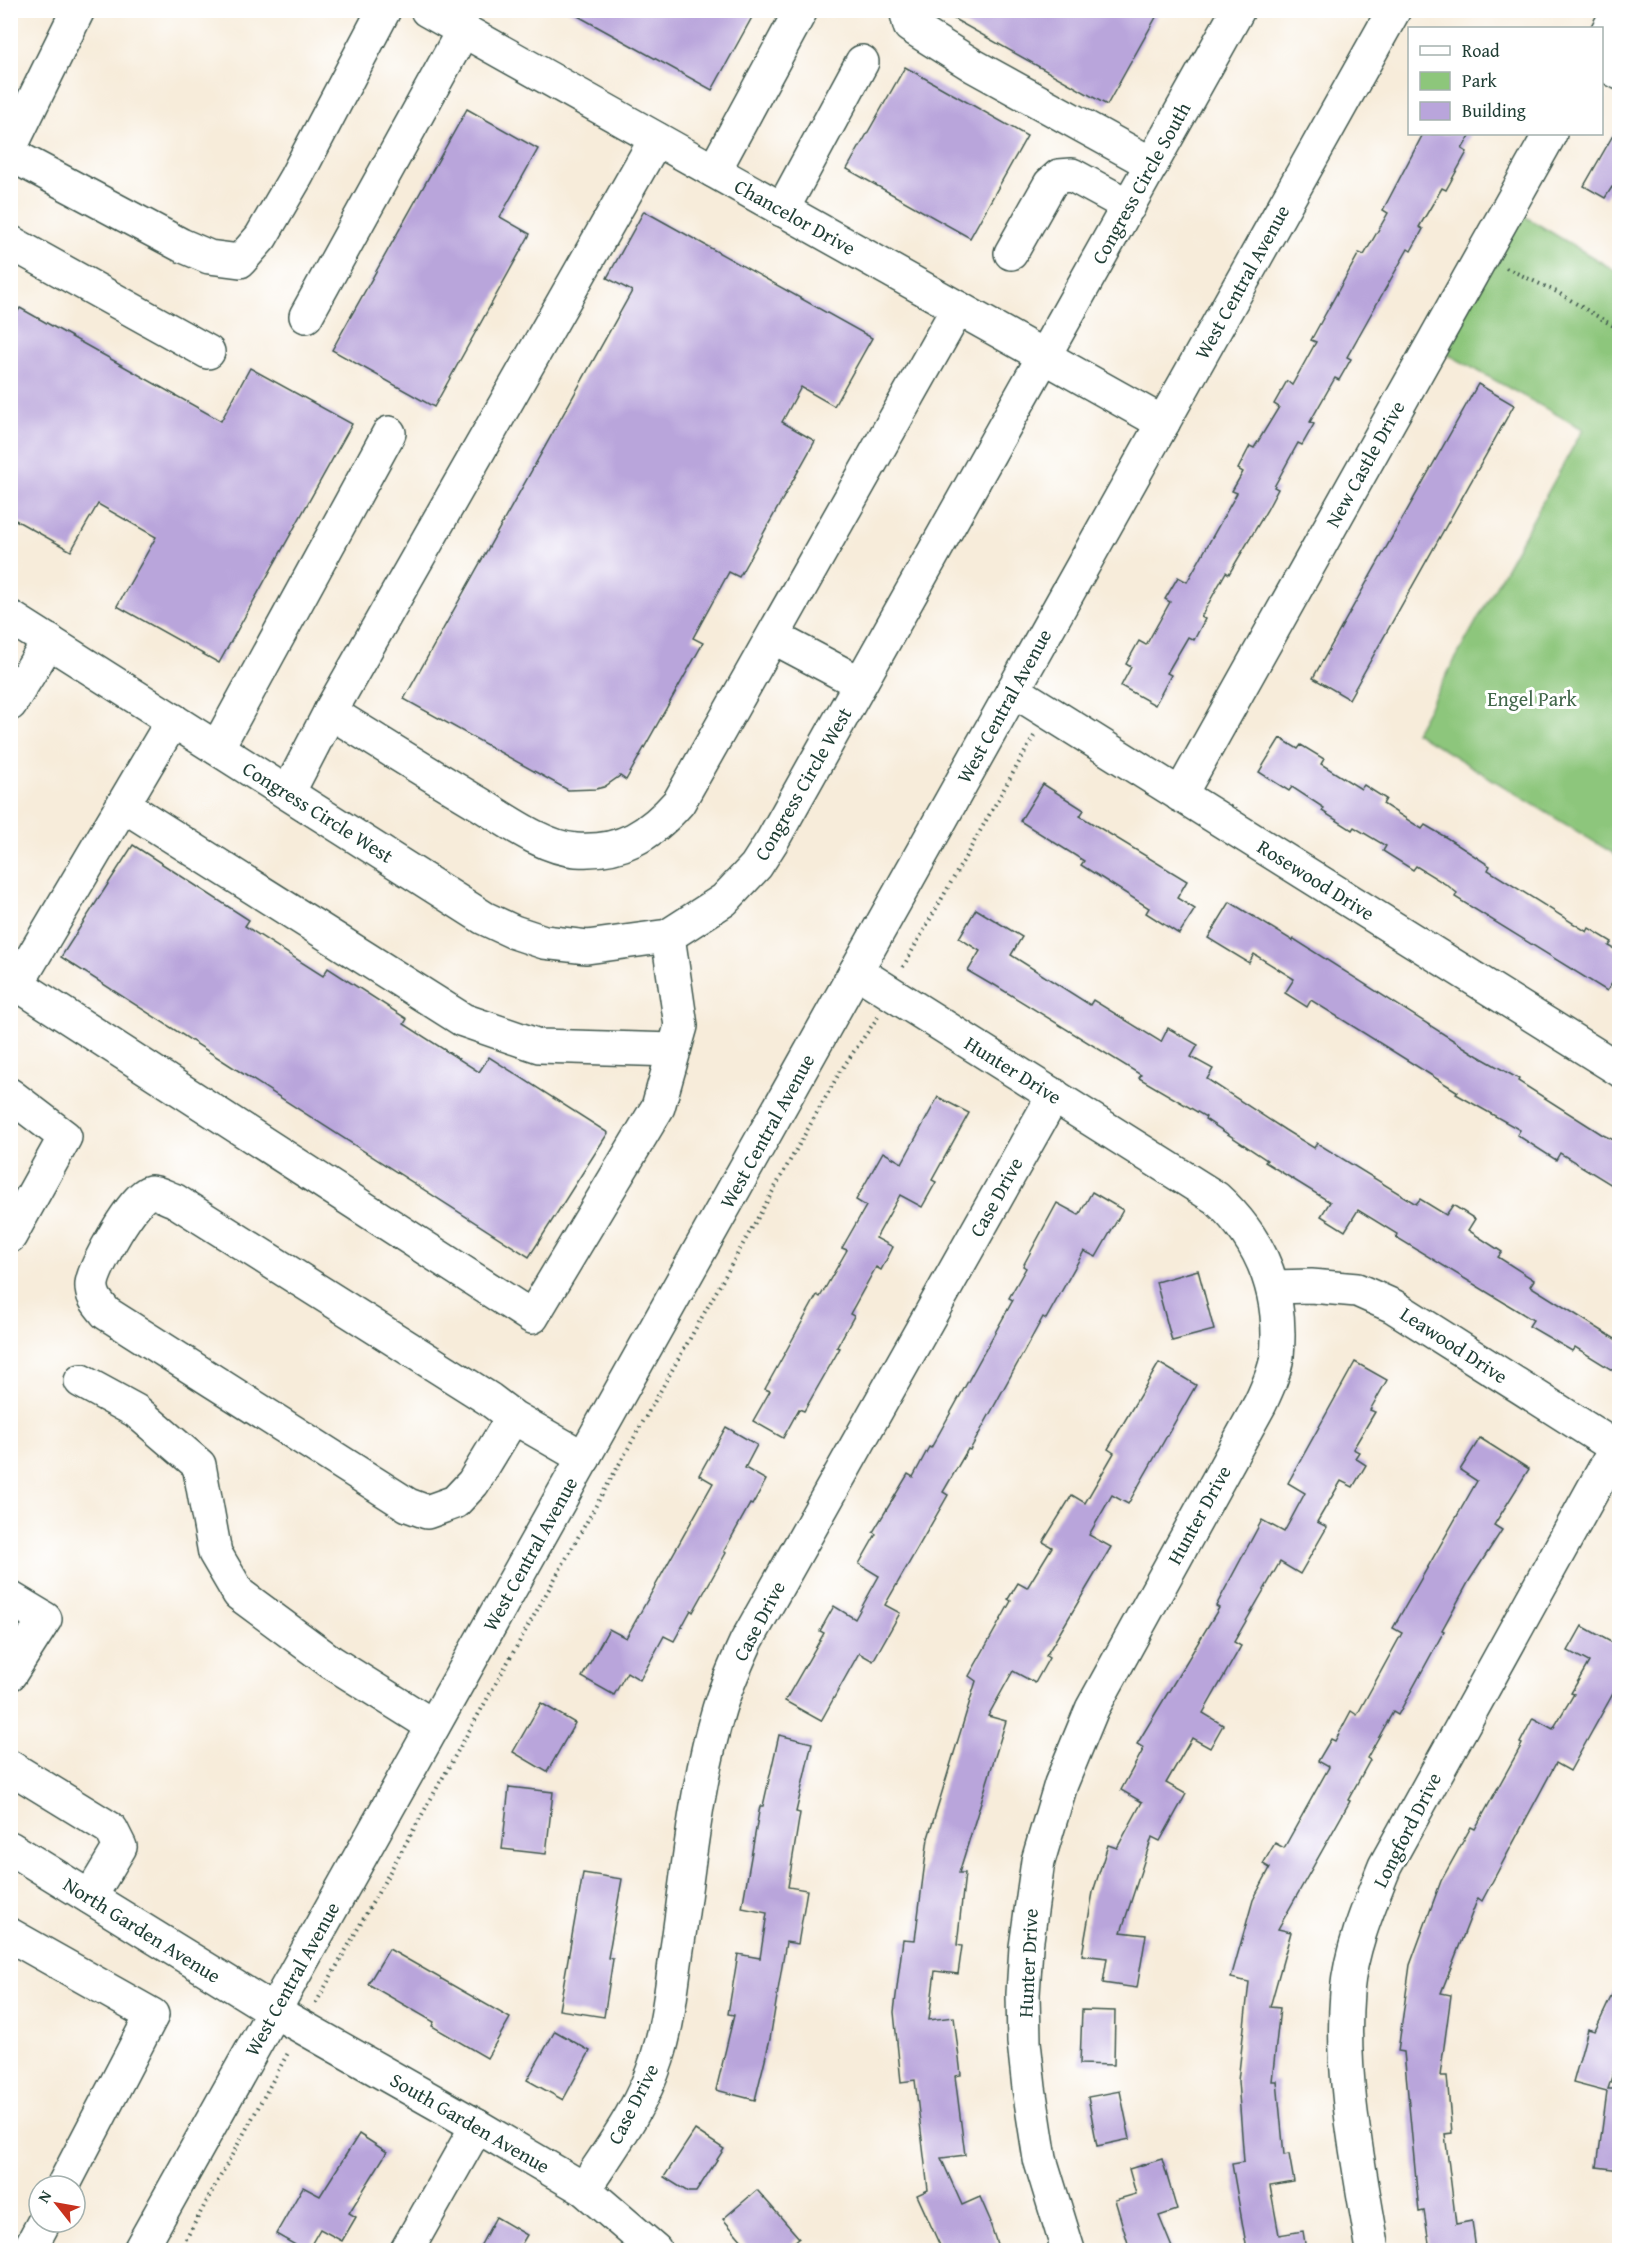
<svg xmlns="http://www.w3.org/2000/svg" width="1630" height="2261" font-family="'Gentium Book Plus',serif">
<rect width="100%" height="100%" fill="#fff"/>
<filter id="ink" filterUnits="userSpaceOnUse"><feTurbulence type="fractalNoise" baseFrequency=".0167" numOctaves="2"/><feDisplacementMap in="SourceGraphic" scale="12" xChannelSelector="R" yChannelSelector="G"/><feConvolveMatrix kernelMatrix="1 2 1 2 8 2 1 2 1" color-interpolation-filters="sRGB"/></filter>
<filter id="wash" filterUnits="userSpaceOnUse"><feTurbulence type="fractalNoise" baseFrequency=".008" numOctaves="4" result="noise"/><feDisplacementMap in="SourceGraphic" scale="24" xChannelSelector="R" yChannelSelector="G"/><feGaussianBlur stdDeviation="1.35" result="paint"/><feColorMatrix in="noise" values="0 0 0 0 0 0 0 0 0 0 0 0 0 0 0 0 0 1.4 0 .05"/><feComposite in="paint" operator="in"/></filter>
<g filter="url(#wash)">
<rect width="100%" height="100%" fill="#f7ecda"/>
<path fill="#8dc67b" stroke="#568258" stroke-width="1.5" d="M1509,207L1619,273V857L1415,732L1583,429L1431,345Z"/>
<g id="blocks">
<g fill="#b9a5db">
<path d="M567,10H756L712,90Z"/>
<path d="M938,10H1160L1107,105Z"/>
<path d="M905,67L1027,136L970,238L847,169Z"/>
<path d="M467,109L538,149L500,217L530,234L434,407L332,350Z"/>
<path d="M1620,123V192L1612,187L1605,198L1584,186Z"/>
<path d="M1423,134H1471L1462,149L1467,152L1446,190L1442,188L1419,227L1423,229L1411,251L1408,249L1371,314L1347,357L1351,359L1339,380L1335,378L1310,422L1314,424L1302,445L1298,443L1274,487L1278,489L1267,510L1229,574L1226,572L1201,617L1205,619L1194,640L1188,637L1167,673L1171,675L1155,705L1121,686L1131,667L1126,664L1139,641L1146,645L1170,602L1165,599L1178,577L1187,582L1237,493L1232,491L1243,472L1238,469L1250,446L1254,448L1279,407L1274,404L1287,381L1292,385L1316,342L1311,340L1359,253L1364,255L1388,213L1383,210Z"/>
<path d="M644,211L872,338L834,406L801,387L782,422L815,441L739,577L729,572L693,638L703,643L626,780L620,776L604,787L596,789L568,790L404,699L632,291L607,278Z"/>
<path d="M20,308L221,421L250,368L352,424L219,663L117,606L156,537L98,504L71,551L10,517V324Z"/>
<path d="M1478,384L1514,405L1349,699L1313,678Z"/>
<path d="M1280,738L1298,749L1301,745L1324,759L1321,764L1361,789L1364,785L1386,799L1383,804L1422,829L1425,825L1447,838L1490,866L1488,870L1587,932L1589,928L1612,942L1609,946L1620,952V971L1607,991L1455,897L1457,893L1447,885L1416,866L1413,870L1383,851L1386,846L1354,827L1352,830L1322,811L1324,808L1292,787L1289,791L1259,772Z"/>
<path d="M1043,784L1084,810L1080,816L1187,881L1177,898L1195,909L1179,934L1146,913L1149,908L1081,865L1084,861L1020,821Z"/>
<path d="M133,845L249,920L245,926L323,976L328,968L407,1019L404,1024L479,1072L489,1057L608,1133L529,1257L61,957Z"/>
<path d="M1230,902L1293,941L1294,939L1478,1056L1519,1079L1518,1081L1603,1135L1620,1143V1190L1560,1153L1556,1160L1517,1135L1520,1130L1456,1094L1458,1092L1311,1000L1307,1007L1285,993L1294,979L1254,954L1249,963L1208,938Z"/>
<path d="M976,909L1022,937L1011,955L1090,1005L1093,1000L1161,1042L1168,1028L1198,1045L1191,1057L1213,1069L1207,1079L1285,1130L1314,1148L1317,1143L1416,1204L1420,1199L1446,1215L1453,1205L1475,1219L1468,1230L1502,1252L1498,1257L1534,1280L1530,1286L1620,1342V1375L1575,1347L1572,1351L1529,1326L1533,1320L1396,1237L1397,1234L1358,1210L1345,1231L1321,1216L1330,1202L1265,1162L1267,1160L1205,1119L1206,1117L1139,1078L1141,1075L993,984L992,985L968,971L980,951L959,938Z"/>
<path d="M938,1097L969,1113L932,1180L936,1182L922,1207L900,1195L876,1238L893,1247L881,1270L876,1267L850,1314L854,1316L837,1347L840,1348L804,1411L799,1409L783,1438L753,1421L770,1391L765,1389L817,1295L820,1297L847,1250L842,1248L866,1206L856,1200L883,1152L902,1163Z"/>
<path d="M1092,1192L1123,1210L1096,1257L1084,1251L1046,1319L1043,1317L970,1450L968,1449L943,1492L948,1495L885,1605L900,1613L873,1661L859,1653L821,1721L785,1701L824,1633L820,1631L834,1606L855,1619L879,1576L859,1564L876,1534L873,1532L908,1474L913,1477L929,1447L931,1448L1013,1300L1009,1298L1026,1268L1023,1266L1057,1203L1079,1215Z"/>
<path d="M1198,1270L1214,1330L1172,1341L1156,1282Z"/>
<path d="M1355,1362L1387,1380L1370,1410L1375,1412L1353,1449L1359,1452L1355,1458L1366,1465L1353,1487L1341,1481L1317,1522L1327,1527L1300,1574L1280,1562L1234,1642L1241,1646L1203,1713L1223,1725L1210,1748L1192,1738L1166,1783L1186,1794L1160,1841L1152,1837L1121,1932L1146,1935L1137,1988L1103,1983L1107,1958L1082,1955L1093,1892L1108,1845L1117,1848L1142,1802L1121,1790L1144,1748L1137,1744L1219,1608L1216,1606L1262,1520L1284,1532L1305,1493L1288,1483Z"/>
<path d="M1159,1363L1196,1385L1128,1504L1112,1495L1089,1535L1111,1547L1046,1656L1049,1658L1035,1683L1013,1671L988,1716L1006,1721L959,1873H965L957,1945L962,1946L958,1974L935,1971L929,2020L954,2017L961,2075L955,2076L965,2155L941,2158L962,2205L980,2197L991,2222L990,2223L999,2250H942L917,2195L928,2190L915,2080L901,2082L894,2012L903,1939L915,1940L928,1838L976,1681L969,1676L1011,1601L1008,1599L1018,1583L1027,1588L1052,1547L1043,1542L1072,1495L1085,1503L1114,1453L1108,1449Z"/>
<path d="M726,1427L757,1445L745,1468L766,1480L752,1505L750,1504L724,1551L726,1553L693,1612L691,1610L674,1641L664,1636L640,1680L627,1672L614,1695L582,1677L609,1629L626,1638L713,1483L699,1475Z"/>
<path d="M1480,1438L1529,1469L1494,1525L1502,1530L1469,1581L1442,1630L1444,1631L1398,1715L1393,1712L1367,1758L1370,1760L1348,1800L1350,1801L1278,1929L1291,1932L1270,2007L1280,2008L1272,2081H1277L1284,2155L1289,2154L1294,2182L1270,2186L1279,2235L1303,2231L1306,2250H1247L1232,2164L1244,2162L1238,2081L1249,1982L1231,1978L1253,1900L1270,1868L1263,1864L1275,1843L1284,1848L1329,1767L1318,1761L1331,1739L1335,1741L1351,1711L1357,1715L1402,1633L1393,1628L1477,1481L1460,1470Z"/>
<path d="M1582,1626L1620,1647V1681L1570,1771L1556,1763L1482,1901L1478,1898L1441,1993L1451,1995L1440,2076H1447L1452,2133L1445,2134L1456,2224L1472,2221L1476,2250H1430L1424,2211L1419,2212L1404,2052L1398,2051L1410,1965L1441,1881L1471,1827L1475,1829L1522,1744L1520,1743L1533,1718L1553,1729L1574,1694L1571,1693L1589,1662L1568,1651Z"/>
<path d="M541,1703L575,1723L547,1772L513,1752Z"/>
<path d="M779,1735L812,1743L796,1812L800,1813L788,1887L807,1890L798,1944L786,1942L770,2039L755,2100L716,2090L734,2015L728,2014L738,1954L760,1958L767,1913L742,1908L760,1806H763Z"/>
<path d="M509,1787L553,1792L546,1854L502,1849Z"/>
<path d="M583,1873L622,1879L608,1958L613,1959L604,2017L559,2010Z"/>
<path d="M389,1949L510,2018L487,2058L432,2026L434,2022L368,1984Z"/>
<path d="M1620,1978V2069L1615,2067L1608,2089H1620V2170L1597,2167L1607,2092L1573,2083L1588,2029L1595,2031Z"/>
<path d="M1082,2010L1115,2011L1114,2065L1080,2064Z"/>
<path d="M555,2031L590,2051L563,2100L527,2080Z"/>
<path d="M1120,2091L1130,2139L1097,2146L1088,2097Z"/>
<path d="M695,2130L724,2149L696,2192H688L664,2177Z"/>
<path d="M359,2134L387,2152L349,2213L356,2217L342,2241L320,2229L308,2250H304L276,2234L303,2187L320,2196Z"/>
<path d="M1162,2159L1177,2210L1159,2216L1173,2250H1130L1115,2200L1136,2194L1129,2169Z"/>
<path d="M757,2190L799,2238L784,2250H750L723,2219Z"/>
<path d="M496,2217L527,2235L518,2250H478Z"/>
</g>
</g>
</g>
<g filter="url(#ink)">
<use href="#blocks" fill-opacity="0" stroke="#3f574d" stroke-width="1.5"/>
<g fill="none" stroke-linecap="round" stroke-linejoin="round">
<defs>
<g id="minor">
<path d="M427,10L1163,423"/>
<path d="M906,10L910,26L974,66L1152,164"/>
<path d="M1602,42L1619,10"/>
<path d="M1602,63L1620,73"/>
<path d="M10,148L78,10"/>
<path d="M10,154L181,245L209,257L240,261L261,237L296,177L384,10"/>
<path d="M714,171L801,10"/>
<path d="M782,210L862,62"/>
<path d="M10,242L208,352"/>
<path d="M1011,253L1050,184L1059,176L1072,175L1129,206"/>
<path d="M306,316L463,31"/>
<path d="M10,617L484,918L514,932L544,942L587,947L668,936L724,900L756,866L772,841L1238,10"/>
<path d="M773,637L860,683"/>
<path d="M1013,690L1620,1070"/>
<path d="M10,704L49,641"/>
<path d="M330,712C380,743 429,774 478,803C506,820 544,848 576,850C622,853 650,835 679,802L958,308"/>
<path d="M173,720L17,984L532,1317L658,1107L681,1026L668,936"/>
<path d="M217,748L389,433"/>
<path d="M288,793L330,712L656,139"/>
<path d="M1180,795L1550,134"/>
<path d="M123,805L463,1020L539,1046L674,1050"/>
<path d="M856,971L1216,1198C1262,1240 1283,1293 1277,1356C1275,1372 1267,1389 1260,1404L1092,1709L1061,1784L1038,1861L1026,1947L1023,1994L1024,2042L1029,2088L1040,2159L1068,2250"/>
<path d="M10,1095L65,1137L10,1236"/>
<path d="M1273,1287L1311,1286L1357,1290L1393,1306L1620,1450"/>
<path d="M81,1381L136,1411L199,1465L215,1553L239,1594L331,1662L433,1726"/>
<path d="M513,1417L473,1483L455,1502L427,1512L408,1505L106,1313C99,1304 91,1297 92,1284C93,1268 136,1192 151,1192C158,1192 167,1198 174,1200L489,1399L513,1417L584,1458"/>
<path d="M10,1598L45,1619L10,1674"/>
<path d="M10,1767L111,1829L120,1847L90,1897"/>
<path d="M10,1848L274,2011L477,2126L584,2189L655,2250"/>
<path d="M10,1935L152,2015L63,2186"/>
<path d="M584,2189C611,2148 642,2107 657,2059C669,2022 672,1981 678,1942C689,1865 696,1785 719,1709C726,1686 736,1664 746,1642L1054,1095"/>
<path d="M29,2250L44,2222"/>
<path d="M140,2250L1394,10"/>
<path d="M407,2250L477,2126"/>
<path d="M1373,2250C1359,2165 1340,2079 1347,1992C1351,1948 1369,1906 1385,1866L1616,1448"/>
</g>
</defs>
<use href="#minor" stroke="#3f574d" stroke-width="36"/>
<g stroke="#3f574d" stroke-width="4" stroke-dasharray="1.5 4.5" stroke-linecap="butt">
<path d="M1506,268L1557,292L1620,330"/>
<path d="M903,967L1034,736"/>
<path d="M316,2003L841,1070L878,1017"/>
<path d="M180,2250L289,2051"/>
</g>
<use href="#minor" stroke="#fff" stroke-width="33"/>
</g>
</g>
<g text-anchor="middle" stroke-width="6" stroke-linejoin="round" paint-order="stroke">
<g font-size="20" fill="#1f3d34" stroke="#fff">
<text transform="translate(1141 183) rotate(-61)" y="7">Congress Circle South</text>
<text transform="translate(795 217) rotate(29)" y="7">Chancelor Drive</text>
<text transform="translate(1242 282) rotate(-61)" y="7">West Central Avenue</text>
<text transform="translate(1365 464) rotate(-61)" y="7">New Castle Drive</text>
<text transform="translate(1004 706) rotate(-61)" y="7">West Central Avenue</text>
<text transform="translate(803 784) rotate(-60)" y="7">Congress Circle West</text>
<text transform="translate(318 812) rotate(32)" y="7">Congress Circle West</text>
<text transform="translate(1316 880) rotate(32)" y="7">Rosewood Drive</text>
<text transform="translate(1013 1070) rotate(32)" y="7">Hunter Drive</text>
<text transform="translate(767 1131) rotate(-61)" y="7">West Central Avenue</text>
<text transform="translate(996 1197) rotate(-61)" y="7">Case Drive</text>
<text transform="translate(1454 1345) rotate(33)" y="7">Leawood Drive</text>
<text transform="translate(1199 1515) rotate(-61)" y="7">Hunter Drive</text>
<text transform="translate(530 1554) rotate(-61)" y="7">West Central Avenue</text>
<text transform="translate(759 1621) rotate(-62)" y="7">Case Drive</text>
<text transform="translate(1407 1830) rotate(-63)" y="7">Longford Drive</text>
<text transform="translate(142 1930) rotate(32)" y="7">North Garden Avenue</text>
<text transform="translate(1028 1963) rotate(-87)" y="7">Hunter Drive</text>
<text transform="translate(292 1979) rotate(-61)" y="7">West Central Avenue</text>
<text transform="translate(633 2104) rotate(-63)" y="7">Case Drive</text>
<text transform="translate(470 2123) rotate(30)" y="7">South Garden Avenue</text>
</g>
<g font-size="20" fill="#406649" stroke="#fff">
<text x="1532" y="706">Engel Park</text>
</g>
</g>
<rect width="1630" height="2261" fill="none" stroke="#fff" stroke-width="36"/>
<rect x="1408" y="27" width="195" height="108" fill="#ffffff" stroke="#a5b1ae" stroke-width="1.5"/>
<rect x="1420" y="46" width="30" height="9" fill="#ffffff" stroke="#a5b1ae" stroke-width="1.5"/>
<text x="1462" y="57" font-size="18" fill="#1f3d34">Road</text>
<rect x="1420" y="72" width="30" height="18" fill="#8dc67b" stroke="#a5b1ae" stroke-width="1.5"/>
<text x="1462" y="87" font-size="18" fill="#1f3d34">Park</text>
<rect x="1420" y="102" width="30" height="18" fill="#b9a5db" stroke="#a5b1ae" stroke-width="1.5"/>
<text x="1462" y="117" font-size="18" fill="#1f3d34">Building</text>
<g transform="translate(57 2204) rotate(301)"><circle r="28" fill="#ffffff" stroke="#a5b1ae" stroke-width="1.5"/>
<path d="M0-4.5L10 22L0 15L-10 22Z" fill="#c8321e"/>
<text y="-9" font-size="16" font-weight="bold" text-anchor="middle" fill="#1f3d34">N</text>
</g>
</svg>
